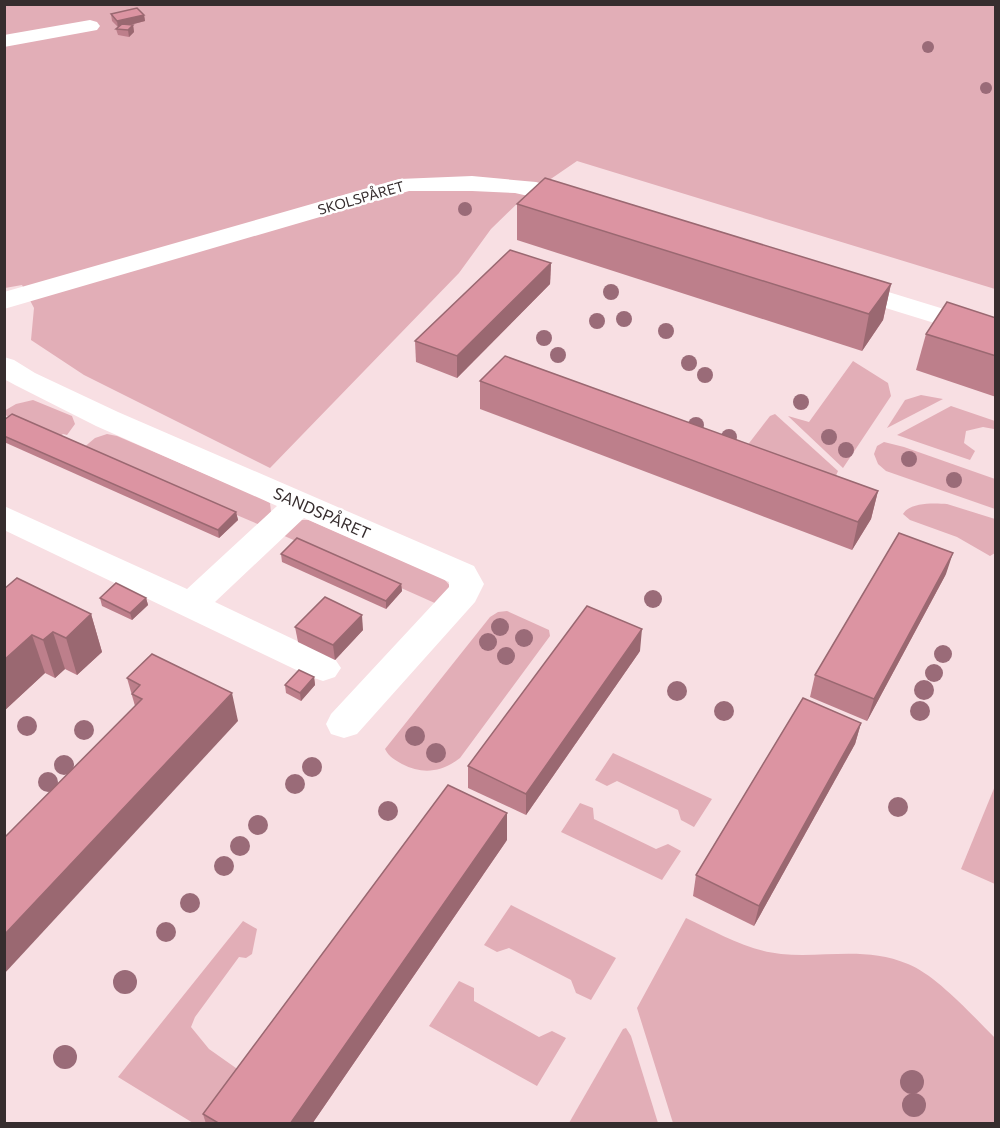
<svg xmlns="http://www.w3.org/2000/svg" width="1000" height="1128" font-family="Commissioner,sans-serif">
<rect width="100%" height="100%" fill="#f8dfe3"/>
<g fill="#e2aeb7">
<path d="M4,5H995V289L577,161L523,198L491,229L459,273L270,468L84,375L31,340L34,308L22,285L5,288Z"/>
<path d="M853,361L888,383L891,396L843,468L788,416L809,422Z"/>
<path d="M921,395L943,399L887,428L905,400Z"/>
<path d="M33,400L72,416L75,424L67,435L63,434L58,438L5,415L4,411L16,404Z"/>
<path d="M951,406L995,421L994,429L983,427L966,431L964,443L975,451L970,460L897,435Z"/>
<path d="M775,414L838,471L835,478L743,451L770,416Z"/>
<path d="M107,434L117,436L261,498L270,503L271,512L260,525L82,449L95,438Z"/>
<path d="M884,442L904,447L995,479V509L886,471L878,464L874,454L877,446Z"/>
<path d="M947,504L995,519V553L990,556L957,537L910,520L903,514C910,502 934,503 947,504Z"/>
<path d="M300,520H309L444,579L451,587L437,604L280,534Z"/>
<path d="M507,611L549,630L550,636L460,758C442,772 423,775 402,764C395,760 389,757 385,749L490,617L498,612Z"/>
<path d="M613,753L712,799L694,827L681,820L678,810L617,781L607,786L595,780Z"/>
<path d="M995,786V884L961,869Z"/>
<path d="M580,803L593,808L594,819L656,849L668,844L681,851L662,880L561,832Z"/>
<path d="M511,905L616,958L591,1000L576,993L571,980L509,948L497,952L484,945Z"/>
<path d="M686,918C716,932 748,951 781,954C825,958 865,946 908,964C936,975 973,1016 995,1038V1123H673L637,1008Z"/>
<path d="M243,921L257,929L252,954L246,958L239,957L195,1017L191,1027L209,1049L243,1073L205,1123H193L118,1077Z"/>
<path d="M459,981L474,988V1001L539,1037L552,1031L566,1038L537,1086L429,1026Z"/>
<path d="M626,1028L631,1036L658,1123H569L623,1029Z"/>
</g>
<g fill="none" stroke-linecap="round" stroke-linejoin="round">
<g fill="#fff" fill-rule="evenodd">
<path d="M90,20L97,22L100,26L97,30L4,47V35Z"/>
<path d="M472,176L536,182L586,195L589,200L586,205L577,207L515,193L472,191H409L4,309V292L399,179Z"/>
<path d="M846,279L996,325V342L837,293L833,287L837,281Z"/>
<path d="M4,357L14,360L35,373L118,412L474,566L484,584L475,602L357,734L344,738L331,734L326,724L331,714L449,587V582L304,518L215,602L335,659L341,668L335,677L323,681L311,677L4,530V506L187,589L277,506L96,426L15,385L4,379Z"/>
</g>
</g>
<g fill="#9a6b78">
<circle cx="928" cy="47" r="6"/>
<circle cx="986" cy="88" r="6"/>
<circle cx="465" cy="209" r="7"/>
<circle cx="611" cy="292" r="8"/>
<circle cx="624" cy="319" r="8"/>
<circle cx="597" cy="321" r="8"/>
<circle cx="666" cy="331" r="8"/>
<circle cx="544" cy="338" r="8"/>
<circle cx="558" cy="355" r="8"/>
<circle cx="689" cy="363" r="8"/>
<circle cx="705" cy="375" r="8"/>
<circle cx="801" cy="402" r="8"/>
<circle cx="696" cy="425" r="8"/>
<circle cx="729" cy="437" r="8"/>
<circle cx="829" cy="437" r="8"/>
<circle cx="846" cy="450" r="8"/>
<circle cx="909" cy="459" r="8"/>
<circle cx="954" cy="480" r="8"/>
<circle cx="653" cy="599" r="9"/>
<circle cx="500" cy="627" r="9"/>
<circle cx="524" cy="638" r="9"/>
<circle cx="488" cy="642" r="9"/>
<circle cx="943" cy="654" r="9"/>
<circle cx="506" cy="656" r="9"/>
<circle cx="934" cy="673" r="9"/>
<circle cx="924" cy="690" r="10"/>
<circle cx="677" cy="691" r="10"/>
<circle cx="724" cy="711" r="10"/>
<circle cx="920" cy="711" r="10"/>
<circle cx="27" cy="726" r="10"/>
<circle cx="84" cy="730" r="10"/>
<circle cx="415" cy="736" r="10"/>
<circle cx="436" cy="753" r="10"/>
<circle cx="64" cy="765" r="10"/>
<circle cx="312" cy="767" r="10"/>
<circle cx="48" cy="782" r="10"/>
<circle cx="295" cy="784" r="10"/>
<circle cx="898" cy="807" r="10"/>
<circle cx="388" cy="811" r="10"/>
<circle cx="258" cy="825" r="10"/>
<circle cx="240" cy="846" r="10"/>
<circle cx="224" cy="866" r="10"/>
<circle cx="190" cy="903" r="10"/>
<circle cx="166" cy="932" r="10"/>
<circle cx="125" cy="982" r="12"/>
<circle cx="65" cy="1057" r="12"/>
<circle cx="912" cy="1082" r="12"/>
<circle cx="914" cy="1105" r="12"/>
</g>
<g fill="#bd7f8b">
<path d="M111,14L144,15L145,21L130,25H133L134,32L129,37L118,35L116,29L118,27L112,21Z"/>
<path d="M517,204L891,284L883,320L862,351L517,240Z"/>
<path d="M551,263L550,284L457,378L416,362L415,341Z"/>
<path d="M996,318V397L916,370L926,334Z"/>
<path d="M480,381L878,491L871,519L852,550L480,409Z"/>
<path d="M4,420L236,512L238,520L219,538L4,442Z"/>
<path d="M281,554L401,584L402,591L386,609L282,562Z"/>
<path d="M946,574L867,721L810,697L815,675Z"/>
<path d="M4,589L91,614L102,652L77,675L65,669L55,678L45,673L4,711Z"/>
<path d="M100,598H146L148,605L132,620L102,606Z"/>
<path d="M295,627L363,630L335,660L298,642Z"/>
<path d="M640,651L526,815L468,788V766Z"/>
<path d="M314,677L315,685L301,701L286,693L285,685Z"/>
<path d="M127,678L238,721L135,706Z"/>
<path d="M861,723L855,744L754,926L693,896L696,875Z"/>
<path d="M507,840L312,1124H206L203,1114Z"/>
</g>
<g fill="#9a6871">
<path d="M144,15L145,21L118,28L117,21Z"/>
<path d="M133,25L134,32L129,37L128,30Z"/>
<path d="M551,263L550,284L457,378V356Z"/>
<path d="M891,284L883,320L862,351L869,314Z"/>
<path d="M878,491L871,519L852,550L858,522Z"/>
<path d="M236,512L238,520L219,538L218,530Z"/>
<path d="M953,553L946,574L867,721L874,699Z"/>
<path d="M401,584L402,591L386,609V601Z"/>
<path d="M146,598L148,605L132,620L130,613Z"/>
<path d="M91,614L102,652L77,675L66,638Z"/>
<path d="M362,615L363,630L335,660L333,645Z"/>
<path d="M642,629L640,651L526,815V794Z"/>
<path d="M53,632L65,669L55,678L43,640Z"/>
<path d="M32,635L45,673L4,711V660Z"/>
<path d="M314,677L315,685L301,701L300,693Z"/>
<path d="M232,693L238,721L4,974V935Z"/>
<path d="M861,723L855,744L754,926L759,906Z"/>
<path d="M507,813V840L312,1124H290Z"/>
</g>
<g fill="#dc94a2" stroke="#9a6871" stroke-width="1.5">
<path d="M137,8L144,15L117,21L111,14Z"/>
<path d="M122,24L133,25L128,30L116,29Z"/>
<path d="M545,178L891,284L869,314L517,204Z"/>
<path d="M510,250L551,263L457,356L415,341Z"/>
<path d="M947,302L996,318V356L926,334Z"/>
<path d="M505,356L878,491L858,522L480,381Z"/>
<path d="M12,414L236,512L218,530L4,436V420Z"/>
<path d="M899,533L953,553L874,699L815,675Z"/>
<path d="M297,538L401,584L386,601L281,554Z"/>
<path d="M17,578L91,614L66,638L53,632L43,640L32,635L4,660V589Z"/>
<path d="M116,583L146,598L130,613L100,598Z"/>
<path d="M325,597L362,615L333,645L295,627Z"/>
<path d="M587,606L642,629L526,794L468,766Z"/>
<path d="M152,654L232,693L4,935V838L142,699L132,694L140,685L127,678Z"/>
<path d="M299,670L314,677L300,693L285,685Z"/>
<path d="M803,698L861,723L759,906L696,875Z"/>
<path d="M448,785L507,813L290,1124H220L203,1114Z"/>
</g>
<g text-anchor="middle" stroke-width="5" stroke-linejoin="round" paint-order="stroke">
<g font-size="14" fill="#362d2e" stroke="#fff">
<text transform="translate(361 198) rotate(-16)" y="5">SKOLSPÅRET</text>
</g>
<g font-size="16" fill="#362d2e" stroke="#fff">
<text transform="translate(322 513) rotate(24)" y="6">SANDSPÅRET</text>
</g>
</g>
<rect width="1000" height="1128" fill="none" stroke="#362d2e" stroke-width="12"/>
</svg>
